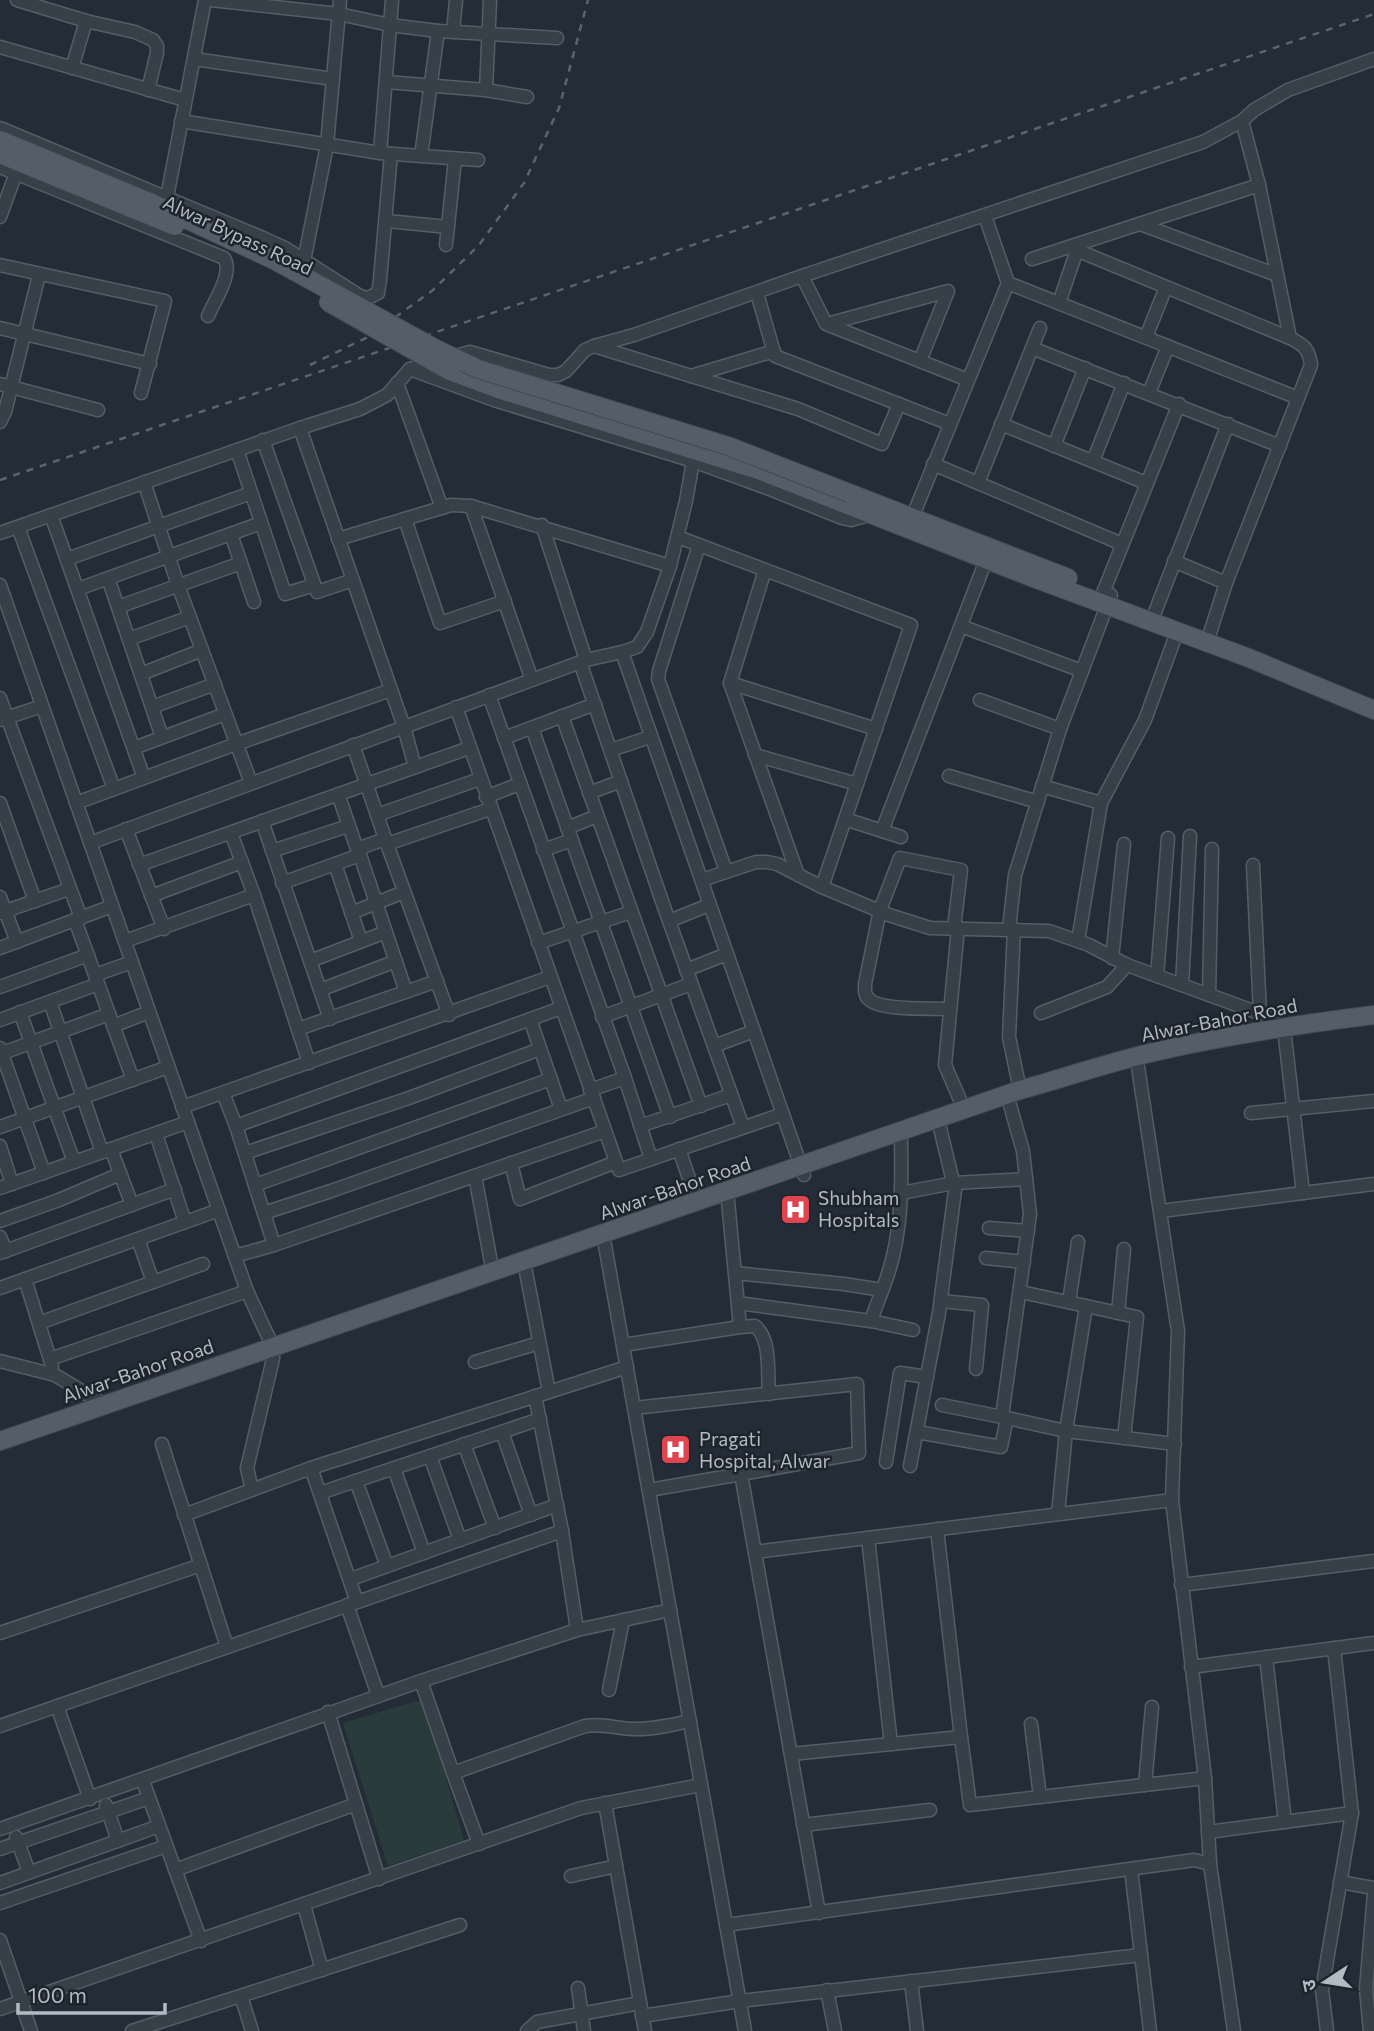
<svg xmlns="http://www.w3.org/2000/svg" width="1374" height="2031" font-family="Commissioner,'Noto Sans Devanagari',sans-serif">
<rect width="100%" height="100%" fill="#242d37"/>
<path fill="#293b3a" d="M423,1699L464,1840L388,1866L343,1723Z"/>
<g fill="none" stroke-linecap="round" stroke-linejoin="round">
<defs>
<g id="minor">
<path d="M17,0L86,21L135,32L153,40L157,46V53L148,90"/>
<path d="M211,0L339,14L390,25L438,31L557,38"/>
<path d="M453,32L456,0"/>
<path d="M0,47L185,100"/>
<path d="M194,59L333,79"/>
<path d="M72,68L86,21"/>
<path d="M386,82L486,90L527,97"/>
<path d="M486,90L490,0"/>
<path d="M181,121L380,153L478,160"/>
<path d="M0,128L263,238L285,248L360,296L368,298L378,293L380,280L391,154"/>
<path d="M380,153L392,0"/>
<path d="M421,156L438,31"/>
<path d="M0,167L224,258C234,273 214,301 208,316"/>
<path d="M167,197L205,0"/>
<path d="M985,216L1008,283L1298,398"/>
<path d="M0,217L16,173"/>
<path d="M387,221L448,227"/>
<path d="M1140,224L1277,275"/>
<path d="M446,245L455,159"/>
<path d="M1069,247L1290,338"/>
<path d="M1032,259L1259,185"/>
<path d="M304,261L327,145L340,0"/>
<path d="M0,265L165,301L141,393"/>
<path d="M802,276L826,324L968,380"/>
<path d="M757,293L775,356L950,424"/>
<path d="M1059,303L1077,250"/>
<path d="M827,324L948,291L920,361"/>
<path d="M0,328L150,364"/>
<path d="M1146,337L1166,287"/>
<path d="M594,346L798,409L882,444L899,404"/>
<path d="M1032,348L1280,446"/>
<path d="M410,369L470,352L549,375H558L566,371L585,350L594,346L634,335L802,276L1203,142L1242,121L1254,110L1288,90L1374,59"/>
<path d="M691,376L774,351"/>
<path d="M397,383L442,508"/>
<path d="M0,384L98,410"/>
<path d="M1149,393L1168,346"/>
<path d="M0,422L5,412L39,275"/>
<path d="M1001,424L1146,483"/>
<path d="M300,428L404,727L415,767"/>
<path d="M263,440L317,592L353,580"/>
<path d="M1054,446L1085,368"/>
<path d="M237,450L285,594L314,585"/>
<path d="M693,461L686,501L670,566L647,632L637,647L622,652L804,1175"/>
<path d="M1093,461L1124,383"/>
<path d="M933,464L1122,544"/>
<path d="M144,482L178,585L251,783"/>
<path d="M978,483L1040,328"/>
<path d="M471,506L532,680"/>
<path d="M51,515L144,778"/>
<path d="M912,518L1008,283"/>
<path d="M405,519L440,623L505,601"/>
<path d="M542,525L586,660"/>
<path d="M18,527L114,789"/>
<path d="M0,533L300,428L360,409L387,395L410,369L494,400L693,461L767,488L842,518L851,520L869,515"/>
<path d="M231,534L254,602"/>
<path d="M678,537L911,625L822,887"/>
<path d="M338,539L451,505L471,506L670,566"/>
<path d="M699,545L659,671L658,679L726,871"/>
<path d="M67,559L251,493"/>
<path d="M1174,561L1226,583"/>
<path d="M765,570L730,683L798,875"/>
<path d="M108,578L162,737"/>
<path d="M0,585L247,1291L273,1347V1359L247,1468L252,1490"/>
<path d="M78,589L261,523"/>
<path d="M1103,593L1179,404"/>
<path d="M118,607L241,563"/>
<path d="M1155,612L1228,424"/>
<path d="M961,626L1082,671"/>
<path d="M1210,633L1226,583L1311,365C1309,349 1304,345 1290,338L1259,185L1242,121"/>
<path d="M129,639L190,617"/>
<path d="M580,662L664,907L743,1127"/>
<path d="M141,674L202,650"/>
<path d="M730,683L876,729"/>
<path d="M489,695L625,1078L651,1159"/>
<path d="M0,698L81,918"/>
<path d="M980,700L1060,729"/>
<path d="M152,707L215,684"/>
<path d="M456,707L619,1170L783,1114"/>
<path d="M562,716L701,1106"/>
<path d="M0,720L42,706"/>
<path d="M532,728L670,1117"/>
<path d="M504,738L595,704"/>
<path d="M353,745L387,844L449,1015"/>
<path d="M134,748L225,714"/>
<path d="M611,750L650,737"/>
<path d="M755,755L857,784"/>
<path d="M949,776L1038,802"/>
<path d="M1042,786L1101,803"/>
<path d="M589,793L621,781"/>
<path d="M338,794L357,849L385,839"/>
<path d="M486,797L519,784"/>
<path d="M0,803L35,901"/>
<path d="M76,803L236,744L391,690"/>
<path d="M377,815L480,779"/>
<path d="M845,819L901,837"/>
<path d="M262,821L330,1019"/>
<path d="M567,828L597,816"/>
<path d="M126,829L164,929"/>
<path d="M882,831L986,560"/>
<path d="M231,833L254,895L309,1063"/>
<path d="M90,843L586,660L622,652"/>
<path d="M387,844L490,809"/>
<path d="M543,850L572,840"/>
<path d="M272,851L348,826"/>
<path d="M335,864L361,941"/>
<path d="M139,865L469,748"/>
<path d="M1253,865L1260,1014"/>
<path d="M702,880L756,862H767L777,864L822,887L889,915L930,928L1049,931L1089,945L1127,965L1267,1016L1282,1027"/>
<path d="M282,883L360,855L406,992"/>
<path d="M151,896L242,862"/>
<path d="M0,897L17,942"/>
<path d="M0,913L69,889"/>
<path d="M351,913L404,892"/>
<path d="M75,920L133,1080"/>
<path d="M669,921L709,905"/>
<path d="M958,928L945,1065L964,1109"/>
<path d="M1009,929L1015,875L1060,729L1111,595"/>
<path d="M1014,929L1009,1037L1020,1090"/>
<path d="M125,941L254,895"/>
<path d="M1078,941L1101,803L1145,720L1177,632"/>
<path d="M538,943L631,912"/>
<path d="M0,948L112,906"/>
<path d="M1112,958L1124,844"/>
<path d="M310,961L386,932"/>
<path d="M686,970L727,954"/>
<path d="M95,975L132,962"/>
<path d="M1157,976L1168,838"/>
<path d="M1182,985L1190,836"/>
<path d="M0,987L88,955"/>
<path d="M320,990L396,961"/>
<path d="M1209,995L1212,849"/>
<path d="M50,1002L102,1152"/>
<path d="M950,1009C932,1008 882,1011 870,1000C864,996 865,990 865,984L880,910L900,858L961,870L954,928"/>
<path d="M20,1012L74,1162"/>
<path d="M1041,1013L1107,987L1127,965"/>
<path d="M602,1017L691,984"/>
<path d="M530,1019L561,1109"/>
<path d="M0,1020L98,984"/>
<path d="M113,1026L149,1012"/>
<path d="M298,1029L437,981"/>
<path d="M1285,1037L1303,1193"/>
<path d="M714,1046L754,1031"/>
<path d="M0,1048L44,1173"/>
<path d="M0,1054L109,1014"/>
<path d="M1138,1067L1178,1331L1172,1500L1205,1778L1210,1864"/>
<path d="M590,1090L625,1078"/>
<path d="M223,1093L236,1126L274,1245"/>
<path d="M182,1107L550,977"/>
<path d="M1251,1113L1374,1101"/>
<path d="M236,1126L561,1008"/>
<path d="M640,1126L731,1095"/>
<path d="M0,1127L168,1067"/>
<path d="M156,1134L185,1222"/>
<path d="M0,1146L12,1184"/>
<path d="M111,1149L132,1205"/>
<path d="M679,1149L697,1202"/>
<path d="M245,1153L409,1098L540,1049"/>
<path d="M511,1163L520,1199L616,1162"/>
<path d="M475,1176L493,1273"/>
<path d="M255,1185L551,1079"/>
<path d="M0,1188L188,1122"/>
<path d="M901,1193L954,1183L1026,1179"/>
<path d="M728,1201L740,1327L755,1326C772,1340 767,1374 769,1394"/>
<path d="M1161,1211L1374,1184"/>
<path d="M264,1213L331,1191L594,1098"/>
<path d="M0,1221L59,1200L120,1174"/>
<path d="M989,1228L1028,1231"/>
<path d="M603,1234L745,2031"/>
<path d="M0,1237L6,1251"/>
<path d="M138,1239L153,1282"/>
<path d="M0,1253L175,1189"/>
<path d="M235,1256L274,1245L605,1131"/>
<path d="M986,1258L1024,1262"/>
<path d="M526,1272L549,1392"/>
<path d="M735,1273L844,1284L882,1290"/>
<path d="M25,1279L52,1366"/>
<path d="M0,1288L219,1210"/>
<path d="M1021,1292L1137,1317L1124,1438"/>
<path d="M941,1301L982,1305L976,1369"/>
<path d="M1069,1302L1078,1242"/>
<path d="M738,1303L871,1321L913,1330"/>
<path d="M1118,1313L1124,1249"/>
<path d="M871,1321C876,1305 883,1290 888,1274C902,1232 902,1184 901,1141"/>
<path d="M39,1323L203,1264"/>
<path d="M623,1345L740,1327"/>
<path d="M50,1359L247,1291"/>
<path d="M0,1361L55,1375L105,1405"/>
<path d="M475,1362L539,1343"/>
<path d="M535,1396L562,1531L577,1630"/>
<path d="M942,1405L1002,1417L1030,1214L1023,1151L1010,1105"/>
<path d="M634,1408L857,1384L859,1453L741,1474"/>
<path d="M502,1432L531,1515"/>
<path d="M917,1432L1001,1447L1007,1418L1066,1431L1175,1444"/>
<path d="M162,1444L227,1647"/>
<path d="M464,1444L495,1528"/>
<path d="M430,1456L460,1540"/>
<path d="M886,1462L900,1373L927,1377"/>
<path d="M910,1466L939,1313L955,1190L940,1128"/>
<path d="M311,1468L357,1602"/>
<path d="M394,1468L424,1553"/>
<path d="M356,1481L387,1566"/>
<path d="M649,1490L741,1474L819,1913"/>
<path d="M320,1493L540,1419"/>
<path d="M1058,1514L1066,1431L1086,1306"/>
<path d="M184,1515L311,1468L627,1367"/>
<path d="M937,1529L961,1737"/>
<path d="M868,1538L891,1744"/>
<path d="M755,1552L1172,1500"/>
<path d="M351,1579L557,1505"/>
<path d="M1181,1585L1374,1561"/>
<path d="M347,1605L378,1695"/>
<path d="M0,1633L201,1565"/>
<path d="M1266,1657L1285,1822"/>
<path d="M1191,1667L1374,1643"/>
<path d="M421,1681L453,1773"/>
<path d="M609,1690L623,1620"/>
<path d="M57,1706L90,1799"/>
<path d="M1031,1724L1040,1797"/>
<path d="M0,1726L562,1531"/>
<path d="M791,1754L961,1737L970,1805L1205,1778"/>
<path d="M143,1781L201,1941"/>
<path d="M1145,1785L1152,1707"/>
<path d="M605,1803L645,2031"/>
<path d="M356,1804L379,1879"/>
<path d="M106,1805L118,1841"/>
<path d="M803,1825L930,1810"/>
<path d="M0,1829L421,1681L577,1630L670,1610"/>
<path d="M1208,1832L1352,1813"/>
<path d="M16,1837L29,1872"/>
<path d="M479,1844L453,1773L585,1726C603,1723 618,1729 635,1729C654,1729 672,1725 690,1721"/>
<path d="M0,1849L149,1798"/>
<path d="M1131,1869L1150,2031"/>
<path d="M175,1870L356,1804L328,1712"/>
<path d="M571,1876L616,1866"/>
<path d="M1340,1882L1374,1888"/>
<path d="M0,1883L159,1826"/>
<path d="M0,1903L166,1846"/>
<path d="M304,1905L322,1970"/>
<path d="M726,1925L1194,1860L1210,1864L1234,2031"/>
<path d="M0,1940L31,2031"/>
<path d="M911,1981L917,2031"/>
<path d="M578,1988L584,2031"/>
<path d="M827,1990L835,2031"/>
<path d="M241,1996L252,2031"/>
<path d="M0,2009L581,1808L701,1785"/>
<path d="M642,2016L740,2001L1141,1955"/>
<path d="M132,2031L460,1925"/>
<path d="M527,2031L537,2022L640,2003"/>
<path d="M1327,2031L1322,1990L1352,1813L1334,1648"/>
<path d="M1370,2031L1366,1989L1374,1893"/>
</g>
<g id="primary">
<path d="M450,371L501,390L761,471L1031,577L1249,658L1374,710"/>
<path d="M849,493L1068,578"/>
<path d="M0,1441L1020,1090C1066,1077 1111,1062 1158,1051C1229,1035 1302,1024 1374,1015"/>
</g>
</defs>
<use href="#minor" stroke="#555d65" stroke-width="15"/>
<use href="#primary" stroke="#414851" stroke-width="20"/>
<use href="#minor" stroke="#373f48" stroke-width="12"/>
<use href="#primary" stroke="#555e68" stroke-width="18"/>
<g stroke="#5a646e" stroke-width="2.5" stroke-dasharray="7 7" stroke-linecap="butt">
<path d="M310,365L368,337L433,290L479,245L524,183L559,108L588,0"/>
<path d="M0,480L1374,14"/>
</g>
<defs>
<g id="primary-bridge">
<path d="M0,140L149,202L274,260L436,349L478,369L728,446L849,493"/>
<path d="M0,154L175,226"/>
<path d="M328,302L450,371"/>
</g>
</defs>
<use href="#primary-bridge" stroke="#414851" stroke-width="20" stroke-linecap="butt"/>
<use href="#primary-bridge" stroke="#555e68" stroke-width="18"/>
</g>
<defs>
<symbol id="hospital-square" viewBox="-11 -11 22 22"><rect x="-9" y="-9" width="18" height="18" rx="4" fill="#e0444e" stroke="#1d242c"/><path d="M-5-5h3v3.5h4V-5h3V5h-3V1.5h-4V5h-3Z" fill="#fff"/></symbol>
</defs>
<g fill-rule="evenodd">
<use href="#hospital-square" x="778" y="1192" width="35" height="35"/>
<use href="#hospital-square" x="658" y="1432" width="35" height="35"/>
</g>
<g text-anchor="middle" stroke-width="5" stroke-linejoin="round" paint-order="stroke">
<g font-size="19" fill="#b2bac4" stroke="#1d242c">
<text transform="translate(238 235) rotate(25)" y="7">Alwar Bypass Road</text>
<text transform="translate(1219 1020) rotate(-11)" y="7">Alwar-Bahor Road</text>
<text transform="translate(675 1188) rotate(-19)" y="7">Alwar-Bahor Road</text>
<text transform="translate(138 1371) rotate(-19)" y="7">Alwar-Bahor Road</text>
</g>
<g font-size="19" fill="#b2bac4" stroke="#1d242c" text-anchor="start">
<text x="818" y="1205">Shubham<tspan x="818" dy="22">Hospitals</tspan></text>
<text x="699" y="1446">Pragati<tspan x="699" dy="22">Hospital, Alwar</tspan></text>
</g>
</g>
<g transform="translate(1325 1982) rotate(258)" stroke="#1d242c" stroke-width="5" paint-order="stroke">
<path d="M0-5L12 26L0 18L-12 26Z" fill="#b2bac4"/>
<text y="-10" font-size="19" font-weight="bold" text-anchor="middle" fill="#b2bac4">उ</text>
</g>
<path d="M18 2003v10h147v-10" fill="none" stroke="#b2bac4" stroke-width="3.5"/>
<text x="28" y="2003" font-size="21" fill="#b2bac4" stroke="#1d242c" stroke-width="5" paint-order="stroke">100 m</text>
</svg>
